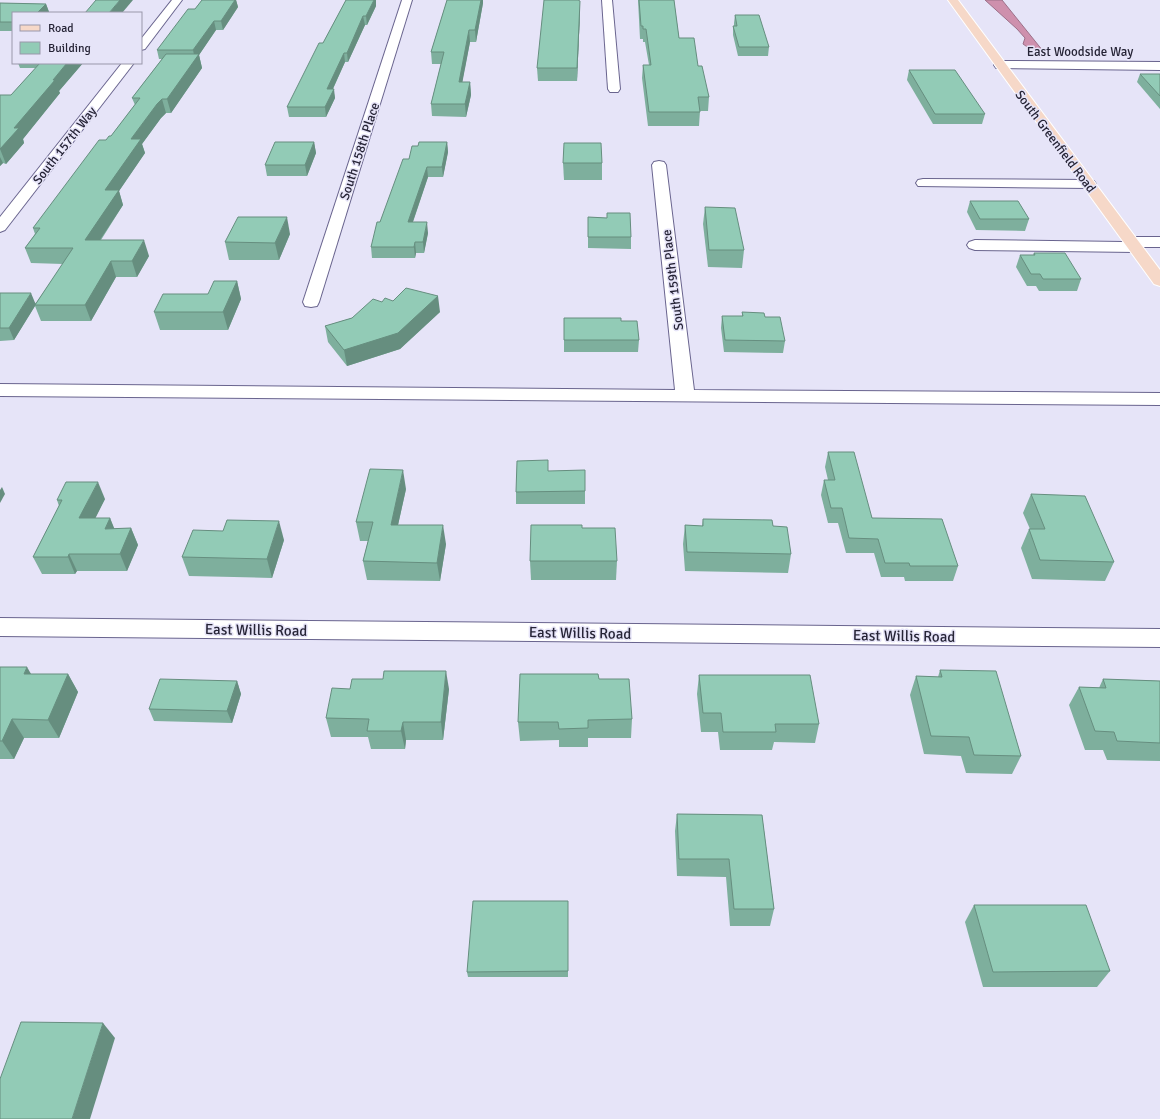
<svg xmlns="http://www.w3.org/2000/svg" width="1160" height="1119" font-family="Signika,sans-serif">
<rect width="100%" height="100%" fill="#e6e4f8"/>
<path fill="#ce90ad" stroke="#9c7089" d="M985,0H1002L1043,51L1045,56C1031,57 1033,50 1023,44L1025,38L1017,29Z"/>
<g fill="none" stroke-linecap="round" stroke-linejoin="round">
<defs>
<g id="minor">
<path d="M172,0H182L145,49L141,50V39Z"/>
<path d="M402,0H412L319,302L317,306L311,307L305,306L303,302Z"/>
<path d="M602,0H612L620,89L618,92H610L608,89Z"/>
<path d="M1000,61L1160,62V70L996,68L994,65L996,62Z"/>
<path d="M122,63H134L5,230L0,232V217Z"/>
<path d="M659,161L664,162L666,165L694,390L1160,393V405L0,396V384L675,390L652,165L654,162Z"/>
<path d="M923,179L1089,180L1094,181L1096,184L1094,187L1089,188L918,186L916,183L918,180Z"/>
<path d="M1131,237H1160V247H1143L1141,250L1135,252L975,250L969,248L967,245L969,242L975,240L1123,242L1126,239Z"/>
<path d="M0,618L1160,629V647L0,636Z"/>
</g>
<path id="major" d="M948,0H958L1160,270V286L1154,284Z"/>
</defs>
<use href="#minor" stroke="#69648e" stroke-width="2"/>
<use href="#major" stroke="#fff" stroke-width="2"/>
<use href="#minor" fill="#fff" fill-rule="evenodd"/>
<use href="#major" fill="#f6d8c8" fill-rule="evenodd"/>
</g>
<g fill="#7eaf9d">
<path d="M202,0H236L238,7L223,30H216L199,55L202,68L171,113H166L161,118L142,144L145,153L119,191L123,205L101,240L149,256L137,277H116L91,321H41L35,306L14,340L0,341V293L36,303L63,264L31,263L25,248L35,234L33,228L106,140L111,136L135,105L132,98L162,59H159L157,50L195,9Z"/>
<path d="M346,0H376V6L367,25H365L348,62H345L333,89L335,98L326,117H289L287,107L323,43Z"/>
<path d="M447,0H483V3L476,42H470L462,82H470L471,95L466,117L432,116L431,104L441,64H432L431,52Z"/>
<path d="M638,0H674L679,38L698,66L709,97L708,111H700L699,126H648L642,78L643,65H649L645,42H643V39H640Z"/>
<path d="M0,3L46,4L49,12L13,13V31H0Z"/>
<path d="M580,13L577,81H538L537,68Z"/>
<path d="M735,15L769,47L768,56H738L733,35V26H734V23Z"/>
<path d="M18,63H83L59,91L60,93L23,139L24,143L6,164L3,163L0,166V95H11L36,68H20Z"/>
<path d="M909,70L985,114L982,124H933L907,80Z"/>
<path d="M1140,74H1160V109L1137,82Z"/>
<path d="M314,142L316,153L307,176H267L265,165Z"/>
<path d="M447,142L448,152L443,177H428L413,222L428,233L424,253H416L415,258H372L371,247L380,222L418,146Z"/>
<path d="M563,163H602V180H564Z"/>
<path d="M970,201L1029,219L1025,231L976,230L967,212Z"/>
<path d="M705,207L744,250L742,268L708,267L703,224Z"/>
<path d="M588,217L607,218L631,237V249L588,248Z"/>
<path d="M290,234L279,260H229L225,242Z"/>
<path d="M1034,253L1081,279L1077,291H1039L1036,286H1027L1016,267L1020,255H1033Z"/>
<path d="M237,281L241,299L228,330H160L154,312L208,294Z"/>
<path d="M393,301L440,312L400,349L347,366L328,342L325,326L352,318L382,302Z"/>
<path d="M742,312L765,317L785,341L783,353L724,352L721,328L722,316H742Z"/>
<path d="M564,318L621,321L639,340L638,352H564Z"/>
<path d="M828,452L872,518L958,566L953,581H905L904,577H881L874,553H846L838,523H828L821,495L824,480H828L825,467Z"/>
<path d="M548,471L585,491V504H516V492Z"/>
<path d="M406,489L398,525L446,544L440,581L367,580L363,561L368,541H360L356,522Z"/>
<path d="M1031,494L1114,562L1105,581L1032,579L1021,548L1029,529H1030L1023,513Z"/>
<path d="M105,499L95,518H110L114,529L131,528L138,545L127,571H77L75,574H42L33,557L59,506L57,500Z"/>
<path d="M703,519L773,526L791,554L788,573L685,571L683,544L685,525L702,526Z"/>
<path d="M582,528L617,561L616,580H531L530,561Z"/>
<path d="M284,540L272,578L189,576L182,557Z"/>
<path d="M0,667L31,674H68L78,692L59,738H24L14,759H0Z"/>
<path d="M940,670L1021,756L1012,774L966,773L961,756L924,754L910,695L916,676L938,677Z"/>
<path d="M699,675L819,724L815,743L774,742L772,750H720L718,732H701L697,694Z"/>
<path d="M599,679L632,719L631,738H588V747H559V740L520,741L518,722Z"/>
<path d="M1103,679L1160,681V761L1107,760L1103,750H1085L1069,705L1079,687L1099,688Z"/>
<path d="M237,681L241,694L232,723L154,721L149,709Z"/>
<path d="M449,689L443,740H406L405,749H371L368,737H331L326,718Z"/>
<path d="M677,814L762,815L774,909L770,926H730L726,877L677,876L675,831Z"/>
<path d="M568,901V977H468L467,972Z"/>
<path d="M974,905L1110,971L1097,987H983L965,922Z"/>
</g>
<g fill="#668e7f">
<path d="M120,0H133L122,13H109Z"/>
<path d="M235,0H236L238,7L223,30L221,21Z"/>
<path d="M374,0H376V6L367,25L366,16Z"/>
<path d="M481,0H483V3L476,42L475,30Z"/>
<path d="M580,1V13L577,81V68Z"/>
<path d="M46,4L49,12L48,13H37Z"/>
<path d="M363,16L365,25L348,62L347,53Z"/>
<path d="M214,21L216,30L199,55L202,68L171,113L167,99L195,59L193,50Z"/>
<path d="M469,30L470,42L460,95L459,82Z"/>
<path d="M344,53L345,62L330,95L334,89L335,98L326,117L325,107L327,89Z"/>
<path d="M67,63H83L59,91L60,93L23,139L24,143L6,164L0,149L14,128L53,80Z"/>
<path d="M470,82L471,95L466,117L465,104Z"/>
<path d="M162,99L166,113L161,118L142,144L145,153L119,191L123,205L90,255L85,240L105,190L131,139L157,104Z"/>
<path d="M314,142L316,153L307,176L305,165Z"/>
<path d="M447,142L448,152L443,177L442,167Z"/>
<path d="M0,157L3,163L0,166Z"/>
<path d="M427,167L428,177L409,233L408,222Z"/>
<path d="M287,217L290,234L279,260L275,243Z"/>
<path d="M427,222L428,233L424,253L423,242Z"/>
<path d="M144,240L149,256L137,277L132,261Z"/>
<path d="M415,242L416,253L415,258L414,247Z"/>
<path d="M111,261L116,277L91,321L85,305Z"/>
<path d="M237,281L241,299L228,330L223,312Z"/>
<path d="M31,293L36,305H35V306L14,340L9,328Z"/>
<path d="M438,296L440,312L400,349L347,366L344,350Z"/>
<path d="M403,470L406,489L394,543L391,525Z"/>
<path d="M98,482L105,499L87,535L79,518Z"/>
<path d="M2,487L5,494L0,503V490Z"/>
<path d="M110,518L117,535L105,529Z"/>
<path d="M279,521L284,540L272,578L267,559Z"/>
<path d="M443,525L446,544L440,581L437,563Z"/>
<path d="M131,528L138,545L127,571L120,554Z"/>
<path d="M69,554L77,571L75,574L68,557Z"/>
<path d="M27,667L38,686L24,674Z"/>
<path d="M446,671L449,689L443,740L441,722Z"/>
<path d="M68,674L78,692L59,738L48,720Z"/>
<path d="M237,681L241,694L232,723L227,711Z"/>
<path d="M12,719L24,738L14,759L2,741Z"/>
<path d="M403,722L406,740L405,749L401,731Z"/>
<path d="M103,1023L115,1038L90,1119H72Z"/>
</g>
<g fill="#92cbb6" stroke="#668e7f">
<path d="M96,0H120L109,13H85Z"/>
<path d="M202,0H235L221,21H214L193,50H157L188,9H195Z"/>
<path d="M346,0H374L366,16H363L347,53H344L327,89H334L325,107H287L319,43H323Z"/>
<path d="M447,0H481L475,30H469L459,82H470L465,104H431L444,52H431Z"/>
<path d="M544,0H578L580,1L577,68H537Z"/>
<path d="M639,0H674L679,38H694L698,66H702L709,97H698L700,112H649L643,65H651L646,29H643V26H641Z"/>
<path d="M0,3L46,4L37,13H13V22H0Z"/>
<path d="M735,15H759L769,47H739L733,26H737Z"/>
<path d="M166,54H199L167,99H162L157,104L131,139H141L105,190H119L85,240H144L132,261H111L85,305H35L73,248H25L40,228H33L99,140H106L109,136H111L140,98H132Z"/>
<path d="M40,63H67L53,80H55L14,128H19L0,149V95H11Z"/>
<path d="M909,70H955L985,114H935Z"/>
<path d="M1140,74H1160V96Z"/>
<path d="M275,142H314L305,165H265Z"/>
<path d="M419,142H447L442,167H427L408,222H427L423,242H415L414,247H371L377,222H380L403,159H409L412,146H418Z"/>
<path d="M564,143H601L602,163H563Z"/>
<path d="M970,201H1018L1029,219H980Z"/>
<path d="M705,207L735,208L744,250H709Z"/>
<path d="M607,213H630L631,237H588V217L607,218Z"/>
<path d="M238,217H287L275,243L225,242Z"/>
<path d="M1034,253H1065L1081,279H1043L1040,274H1031L1020,255H1035Z"/>
<path d="M214,281H237L223,312H154L163,294H208Z"/>
<path d="M406,288L438,296L398,333L344,350L325,326L352,318L373,299L382,302L385,298L393,301Z"/>
<path d="M0,293H31L9,328H0Z"/>
<path d="M742,312L764,313L765,317H780L785,341L725,340L722,316H743Z"/>
<path d="M564,318H621V321H637L639,340H564Z"/>
<path d="M828,452H854L872,518L942,519L958,566H910L909,563H885L878,539L849,538L842,508H831L824,480H835Z"/>
<path d="M548,460V471L585,470V491L516,492L517,461Z"/>
<path d="M370,469L403,470L391,525H443L437,563L363,561L373,522H356Z"/>
<path d="M66,482H98L79,518H110L105,529L131,528L120,554H69L68,557H33L62,500H57Z"/>
<path d="M1031,494L1085,496L1114,562L1040,560L1029,529H1045Z"/>
<path d="M703,519L772,520L773,526L787,527L791,554L687,552L685,525L703,526Z"/>
<path d="M227,520L279,521L267,559L182,557L193,530L223,531Z"/>
<path d="M531,525H582V528H615L617,561H530Z"/>
<path d="M0,667H27L24,674H68L48,720L12,719L2,741H0Z"/>
<path d="M940,670L996,671L1021,756L974,755L969,737L931,736L916,676L942,677Z"/>
<path d="M384,671H446L441,722H403L401,731H367L369,719L326,718L332,688L350,689L352,679H383Z"/>
<path d="M520,674H598L599,679H629L632,719L588,720V728L559,729L558,722H518Z"/>
<path d="M699,675H810L819,724H775L776,732H723L721,713H703Z"/>
<path d="M160,679L237,681L227,711L149,709Z"/>
<path d="M1103,679L1160,681V743L1117,741L1114,732L1095,731L1079,687L1106,688Z"/>
<path d="M677,814L762,815L774,909H734L729,859H679Z"/>
<path d="M473,901H568V971L467,972Z"/>
<path d="M974,905H1086L1110,971L993,972Z"/>
<path d="M21,1022L103,1023L72,1119H0V1079Z"/>
</g>
<g text-anchor="middle" stroke-width="3" stroke-linejoin="round" paint-order="stroke">
<g font-size="13" fill="#262436" stroke="#e6e4f8">
<text x="1080" y="56">East Woodside Way</text>
<text transform="translate(1056 141) rotate(53)" y="5">South Greenfield Road</text>
<text transform="translate(64 145) rotate(-52)" y="5">South 157th Way</text>
<text transform="translate(359 151) rotate(-72)" y="5">South 158th Place</text>
<text transform="translate(672 280) rotate(-97)" y="5">South 159th Place</text>
</g>
<g font-size="15" fill="#262436" stroke="#e6e4f8">
<text transform="translate(256 630) rotate(1)" y="5">East Willis Road</text>
<text transform="translate(580 633) rotate(1)" y="5">East Willis Road</text>
<text transform="translate(904 636) rotate(1)" y="5">East Willis Road</text>
</g>
</g>
<rect x="12" y="12" width="130" height="52" fill="#e6e4f8" stroke="#9997aa"/>
<rect x="20" y="25" width="20" height="6" fill="#f6d8c8" stroke="#9997aa"/>
<text x="48" y="32" font-size="12" fill="#262436">Road</text>
<rect x="20" y="42" width="20" height="12" fill="#92cbb6" stroke="#9997aa"/>
<text x="48" y="52" font-size="12" fill="#262436">Building</text>
</svg>
